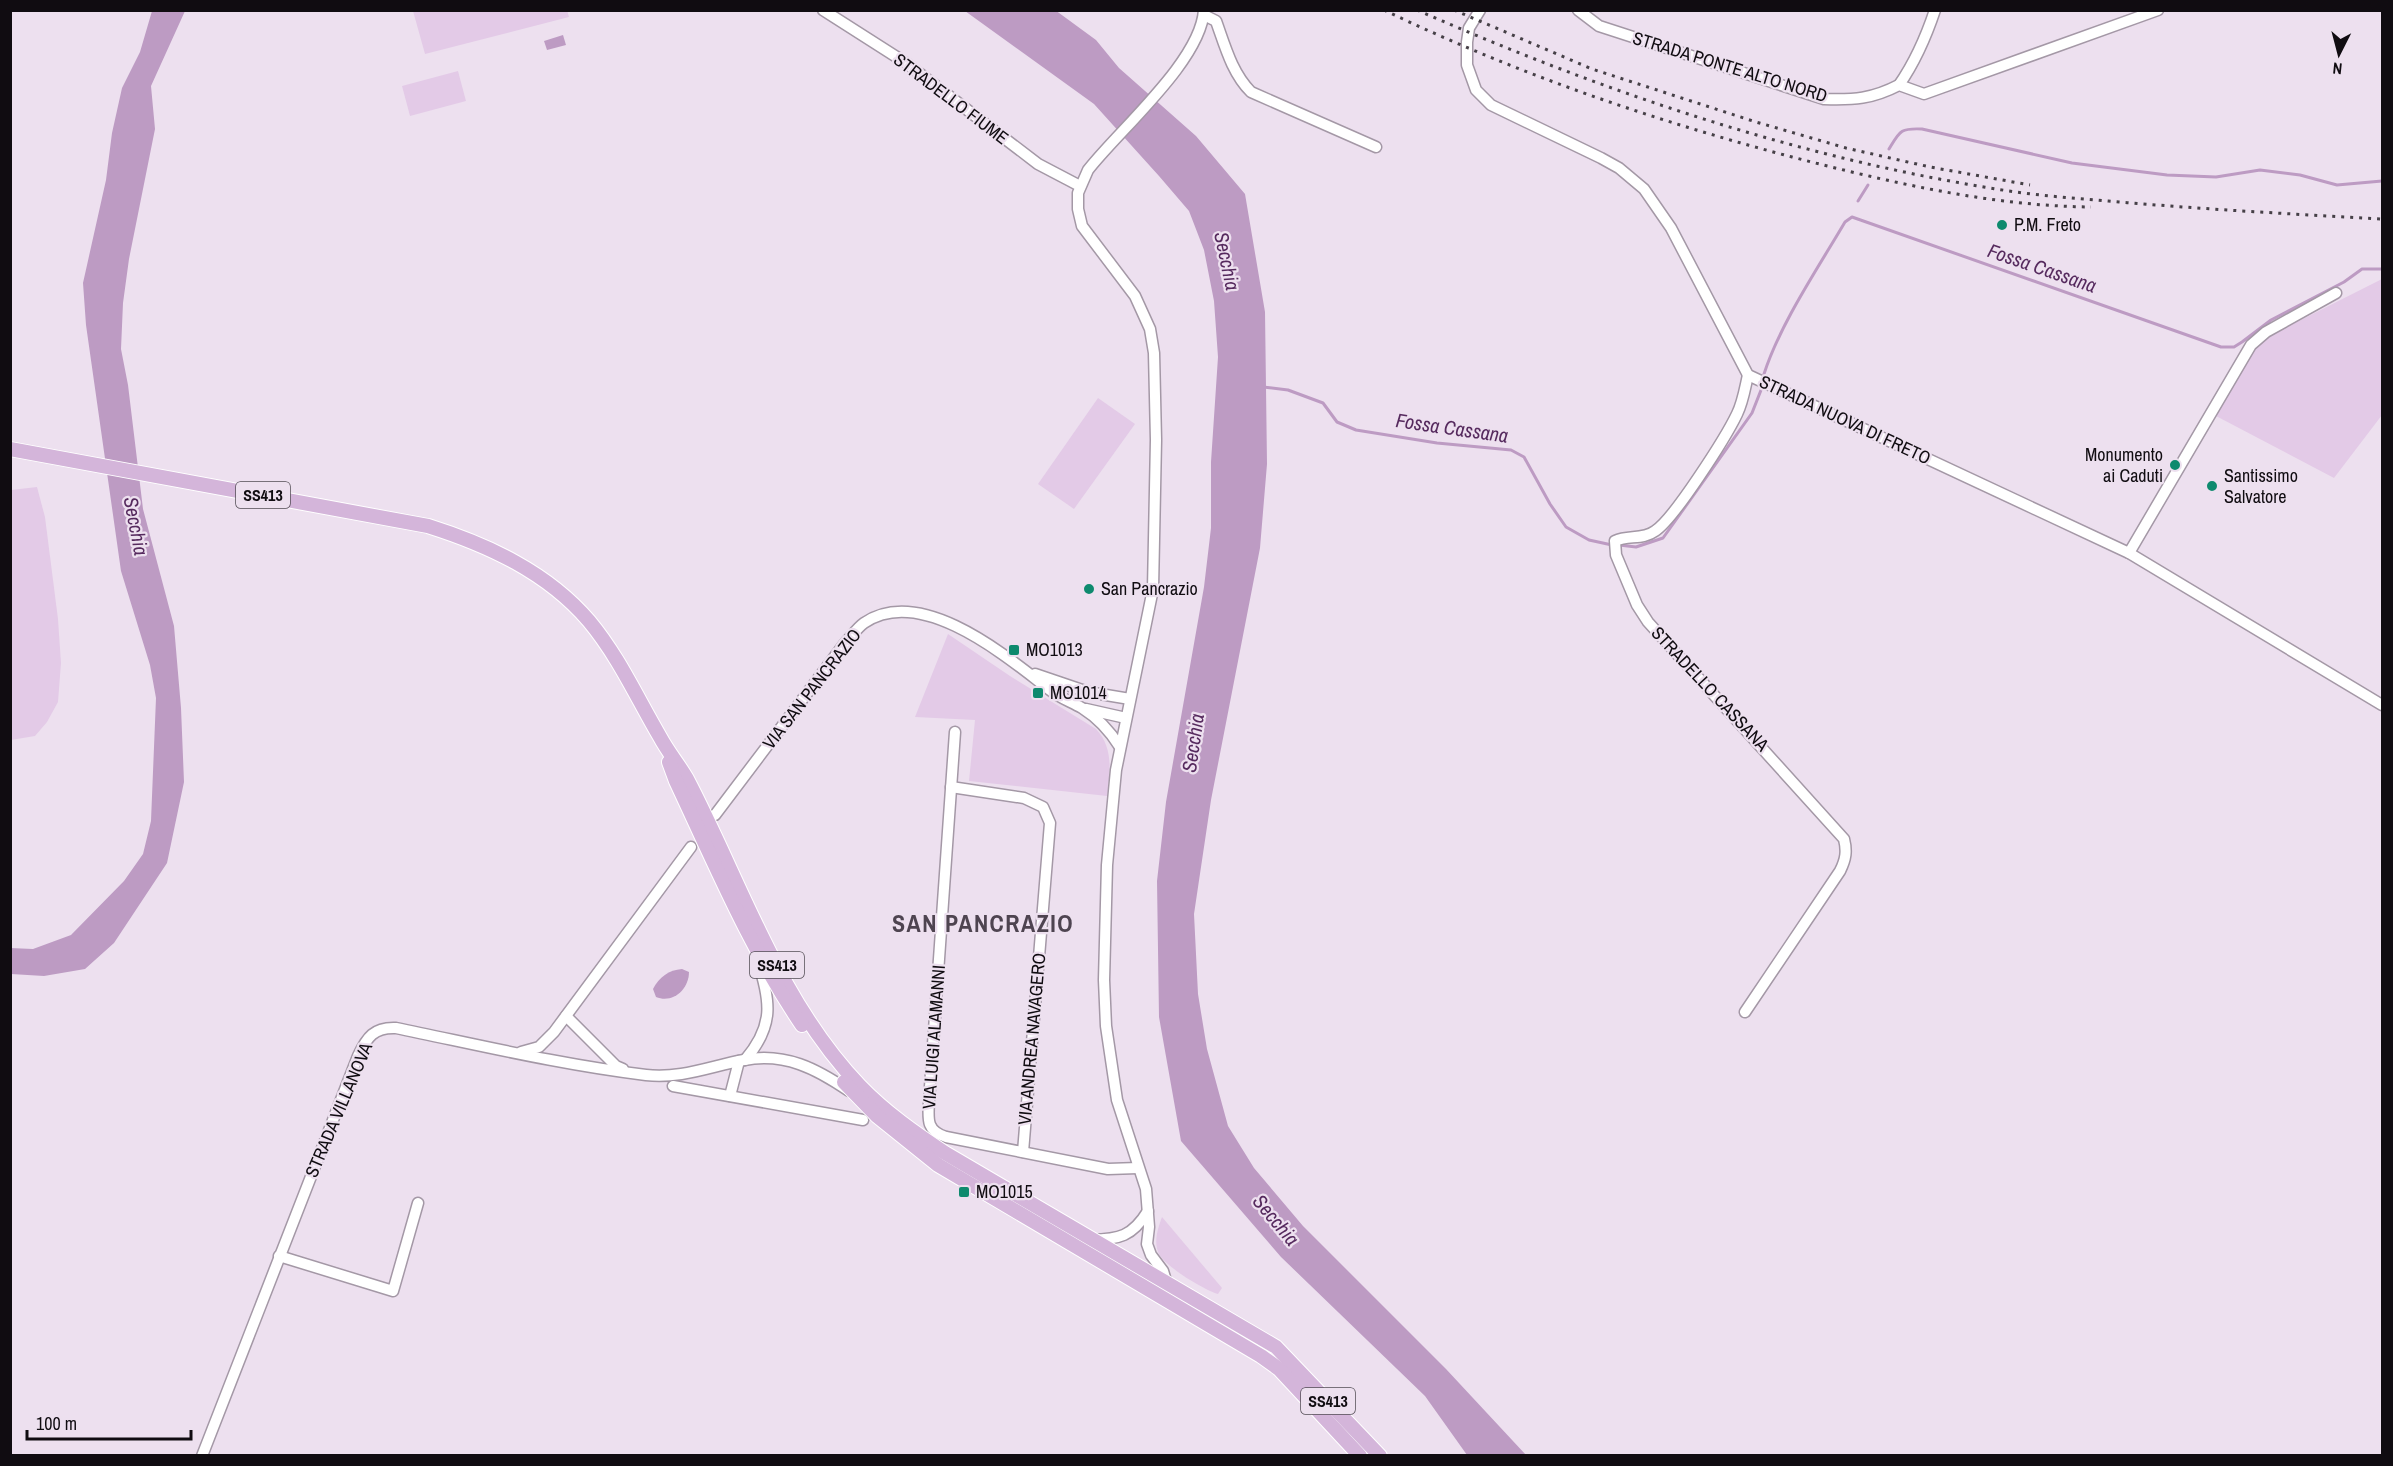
<svg xmlns="http://www.w3.org/2000/svg" width="2393" height="1466" font-family="'Archivo Narrow',sans-serif">
<rect width="100%" height="100%" fill="#ede0ef"/>
<g fill="#e3cae7">
<path d="M567,10L569,17L425,54L413,11Z"/>
<path d="M458,71L466,101L410,116L402,86Z"/>
<path d="M2382,279V415L2334,478L2216,416L2254,351L2267,337Z"/>
<path d="M1098,398L1135,424L1074,509L1038,484Z"/>
<path d="M37,487L45,517L58,619L61,663L58,702L47,722L35,736L11,740V490Z"/>
<path d="M948,634L1010,676L1096,729C1114,748 1110,772 1107,796L969,781L975,720L915,717Z"/>
<path d="M1162,1217L1222,1288L1218,1294C1204,1290 1166,1267 1159,1254C1153,1242 1158,1228 1162,1217Z"/>
</g>
<g fill="#bd9bc3">
<path d="M1055,10L1096,40L1119,68L1196,136L1245,194L1265,312L1267,464L1260,548L1211,800L1194,914L1198,994L1207,1049L1228,1126L1254,1168L1303,1226L1446,1369L1526,1455H1467L1425,1396L1281,1257L1181,1141L1159,1017L1157,881L1166,802L1204,587L1211,528V462L1218,357L1214,301L1204,250L1189,211L1159,176L1094,104L965,11Z"/>
<path d="M152,11H185L151,86L155,129L129,259L123,303L121,349L128,385L143,509L174,626L181,708L184,782L167,863L114,943L85,969L44,976L11,974L10,948L33,949L71,935L124,881L143,854L151,821L156,698L150,665L121,571L86,325L83,283L106,180L112,133L122,88L140,52Z"/>
<path d="M563,35L566,45L547,50L544,41Z"/>
<path d="M682,969L689,972C689,989 673,1004 656,997L653,989C659,977 669,970 682,969Z"/>
</g>
<g fill="none" stroke-linecap="round" stroke-linejoin="round">
<g stroke="#bd9bc3" stroke-width="3">
<path d="M1889,149C1900,131 1900,128 1922,129L2072,163L2167,175L2216,177L2260,170L2300,175L2337,185L2382,181"/>
<path d="M1858,201L1868,185"/>
<path d="M1764,374C1780,324 1818,268 1845,222L1852,217L2221,347H2234L2242,342L2271,320L2344,282L2362,269H2382"/>
<path d="M1263,387L1288,390L1323,403L1337,422L1356,430L1437,443L1511,450L1524,457L1550,504L1566,527L1589,540L1612,545"/>
<path d="M1619,545L1636,547L1663,538L1752,413L1763,385"/>
</g>
<defs>
<g id="minor">
<path d="M823,10L906,63L1038,164L1080,186"/>
<path d="M1480,10L1469,28L1467,42V65L1476,90L1491,105L1601,158L1619,168L1644,189L1671,228L1748,375L2129,553L2382,705"/>
<path d="M1578,10L1599,26L1824,99C1854,100 1872,99 1899,85L1924,94L2158,10"/>
<path d="M1204,15L1216,21C1225,46 1232,73 1251,92L1376,147"/>
<path d="M1899,85C1915,62 1926,37 1935,10"/>
<path d="M2129,553L2251,345L2266,332L2336,293"/>
<path d="M1035,674L1088,692L1130,699"/>
<path d="M1086,709L1126,718"/>
<path d="M955,732L929,1101C928,1119 926,1131 946,1137L1108,1169L1138,1168"/>
<path d="M951,787L1024,798L1043,807L1050,823L1023,1152"/>
<path d="M715,815L845,643C851,637 857,628 864,623C921,584 1006,656 1050,690C1060,698 1072,702 1082,708C1098,718 1110,731 1120,747"/>
<path d="M1745,1012L1840,871C1846,859 1847,851 1844,839L1648,622L1637,605L1616,555L1615,541C1628,535 1643,540 1655,531C1674,519 1726,437 1737,414C1743,402 1745,388 1748,375"/>
<path d="M566,1016L616,1066L623,1069"/>
<path d="M521,1052L539,1047L554,1032L691,847"/>
<path d="M745,1060C774,1026 771,1002 758,962"/>
<path d="M673,1086L863,1120"/>
<path d="M730,1096L739,1061"/>
<path d="M1091,1240C1119,1239 1132,1237 1148,1211"/>
<path d="M279,1256L393,1291L418,1203"/>
<path d="M1167,1284L1163,1271L1151,1255L1147,1244L1149,1227L1146,1189L1117,1100L1106,1026L1104,980L1107,865L1116,770L1153,589L1156,440L1154,353L1150,329L1135,296L1082,226L1078,209V193L1088,170C1119,130 1201,61 1204,10"/>
<path d="M202,1456L358,1056C367,1037 374,1027 396,1028C479,1045 562,1065 646,1075C681,1079 711,1066 744,1060C785,1052 817,1069 849,1091"/>
</g>
<g id="major">
<path d="M10,449L428,526C488,545 547,572 589,621C619,657 637,698 660,737C668,752 679,765 687,779C741,882 778,1001 860,1086C885,1112 915,1133 945,1153L1276,1347L1380,1456"/>
<path d="M669,762L676,781C715,864 751,950 802,1025"/>
<path d="M844,1082L877,1116L938,1165L1261,1356L1279,1369L1360,1456"/>
</g>
</defs>
<use href="#minor" stroke="#a498a6" stroke-width="13"/>
<use href="#major" stroke="#fff" stroke-width="16"/>
<use href="#minor" stroke="#fff" stroke-width="10"/>
<use href="#major" stroke="#d4b5da" stroke-width="14"/>
<g stroke="#464047" stroke-width="3" stroke-dasharray="3 6" stroke-linecap="butt">
<path d="M1384,10C1515,73 1652,120 1792,157C1889,182 1990,206 2091,207"/>
<path d="M1417,10C1606,93 1804,160 2009,191C2041,196 2075,198 2108,201C2199,209 2291,214 2382,219"/>
<path d="M1454,10L1592,69L1756,122L1846,148L1930,167L2030,185"/>
</g>
</g>
<g fill="#0e8a6e" stroke="#ede0ef" stroke-width="2">
<circle cx="2002" cy="225" r="6"/>
<circle cx="2175" cy="465" r="6"/>
<circle cx="2212" cy="486" r="6"/>
<circle cx="1089" cy="589" r="6"/>
<rect x="1008" y="644" width="12" height="12" rx="3"/>
<rect x="1032" y="687" width="12" height="12" rx="3"/>
<rect x="958" y="1186" width="12" height="12" rx="3"/>
</g>
<g text-anchor="middle" stroke-width="4.5" stroke-linejoin="round" paint-order="stroke">
<g fill="#ede0ef" stroke="#524c54" stroke-width="1.5">
<rect x="236" y="482" width="54" height="26" rx="4.5"/>
<rect x="750" y="952" width="54" height="26" rx="4.5"/>
<rect x="1301" y="1388" width="54" height="26" rx="4.5"/>
</g>
<g font-size="16" font-weight="bold" fill="#100c11">
<text x="263" y="501">SS413</text>
<text x="777" y="971">SS413</text>
<text x="1328" y="1407">SS413</text>
</g>
<g font-size="18" fill="#100c11" stroke="#ede0ef">
<text transform="translate(1730 67) rotate(17)" y="6">STRADA PONTE ALTO NORD</text>
<text transform="translate(951 99) rotate(37)" y="6">STRADELLO FIUME</text>
<text transform="translate(1845 420) rotate(25)" y="6">STRADA NUOVA DI FRETO</text>
<text transform="translate(812 689) rotate(-52)" y="6">VIA SAN PANCRAZIO</text>
<text transform="translate(1710 689) rotate(47)" y="6">STRADELLO CASSANA</text>
<text transform="translate(934 1037) rotate(-86)" y="6">VIA LUIGI ALAMANNI</text>
<text transform="translate(1032 1039) rotate(-85)" y="6">VIA ANDREA NAVAGERO</text>
<text transform="translate(339 1110) rotate(-67)" y="6">STRADA VILLANOVA</text>
</g>
<g font-size="18" fill="#100c11" stroke="#ede0ef" text-anchor="start">
<text x="2014" y="231">P.M. Freto</text>
<text x="2163" y="461" text-anchor="end">Monumento<tspan x="2163" dy="21">ai Caduti</tspan></text>
<text x="2224" y="482">Santissimo<tspan x="2224" dy="21">Salvatore</tspan></text>
<text x="1101" y="595">San Pancrazio</text>
<text x="1026" y="656">MO1013</text>
<text x="1050" y="699">MO1014</text>
<text x="976" y="1198">MO1015</text>
</g>
<g font-size="20" font-style="italic" fill="#562a5e" stroke="#ede0ef">
<text transform="translate(1227 261) rotate(78)" y="7">Secchia</text>
<text transform="translate(2042 268) rotate(19)" y="7">Fossa Cassana</text>
<text transform="translate(1452 428) rotate(8)" y="7">Fossa Cassana</text>
<text transform="translate(136 526) rotate(79)" y="7">Secchia</text>
<text transform="translate(1193 743) rotate(-82)" y="7">Secchia</text>
<text transform="translate(1276 1220) rotate(50)" y="7">Secchia</text>
</g>
<g font-size="24" font-weight="bold" letter-spacing="1.5" fill="#4e4450" stroke="#ede0ef">
<text x="983" y="932">SAN PANCRAZIO</text>
</g>
</g>
<rect width="2393" height="1466" fill="none" stroke="#100c11" stroke-width="24"/>
<g transform="translate(2339 54) rotate(186)" stroke="#ede0ef" stroke-width="4.5" paint-order="stroke">
<path d="M0-4.5L10 22L0 15L-10 22Z" fill="#100c11"/>
<text y="-9" font-size="16" font-weight="bold" text-anchor="middle" fill="#100c11">N</text>
</g>
<path d="M27 1430v9h164v-9" fill="none" stroke="#100c11" stroke-width="3"/>
<text x="36" y="1430" font-size="18" fill="#100c11" stroke="#ede0ef" stroke-width="4.5" paint-order="stroke">100 m</text>
</svg>
